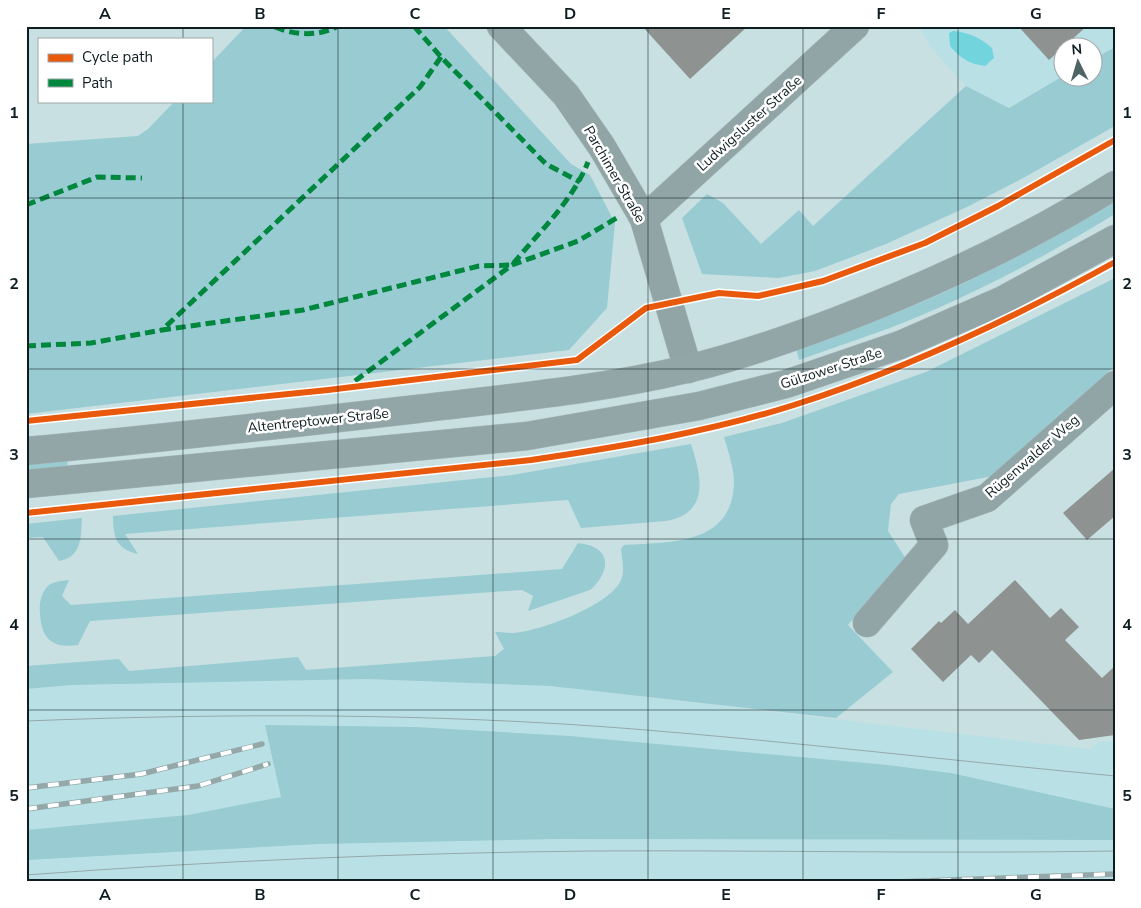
<svg xmlns="http://www.w3.org/2000/svg" width="1141" height="908" font-family="'Nunito Sans',sans-serif">
<rect width="100%" height="100%" fill="#c8e0e2"/>
<g fill="#b9e1e5">
<path d="M919,26H1115V47L1094,59V48H1064L1063,76L1008,108L966,86L931,48Z"/>
<path d="M367,679L550,686L1090,749L1098,742L1115,741V882H26V689L72,685Z"/>
</g>
<g fill="#98ccd2">
<path d="M246,26H444L571,164L590,175L615,223L607,308L569,350L26,414V144L138,136L148,129L175,101H211V63Z"/>
<path d="M1115,47V126L1025,177L969,206L886,244L815,271L779,278L702,274L682,218L707,194L723,203L761,244L799,210L813,226L966,86L1009,108L1063,76L1094,78V59Z"/>
<path d="M1115,201V214C1043,258 968,298 890,328C860,339 829,349 799,360L796,347C823,338 852,330 879,319C962,289 1039,245 1115,201Z"/>
<path d="M1115,278V366L993,476L899,494L891,504L888,531L906,559L848,625L893,672L836,718L550,686L367,679L72,685L26,689V666L119,659L129,671L298,657L306,670L495,656L504,649L495,632C501,632 508,633 514,633C540,631 611,605 621,580C625,570 622,560 621,549L624,545C669,542 732,546 734,483C734,468 728,451 724,437L782,423L926,372Z"/>
<path d="M691,444C701,475 711,513 666,521L581,528L568,500L125,534L138,554C116,549 113,537 113,516L512,475Z"/>
<path d="M67,458L68,469L26,474V462Z"/>
<path d="M82,518C81,537 82,557 59,561L43,537L26,538V524Z"/>
<path d="M578,543C584,544 592,545 597,549C614,560 601,581 590,590L528,611L533,596L522,590L90,621L78,645C52,649 41,638 40,613C39,604 41,594 47,587C52,581 62,581 69,580L62,596L71,605L562,569Z"/>
<path d="M265,725L416,727L570,736L888,765L951,773L1115,809V840L556,839L318,844L27,860L26,830L188,815L281,797Z"/>
</g>
<path fill="#72d5de" d="M953,31C968,32 981,38 992,48L994,58L985,66C969,64 960,58 950,46L949,33Z"/>
<g fill="#8e9392">
<path d="M642,26H748L690,79Z"/>
<path d="M1018,26H1087L1049,60Z"/>
<path d="M1115,468V516L1087,540L1063,513Z"/>
<path d="M1015,580L1050,618L1061,608L1079,627L1065,640L1102,678L1115,666V735L1079,740L992,650L979,663L971,655L943,682L911,649L939,621L941,623L955,610L968,624Z"/>
</g>
<g fill="none" stroke-linecap="round" stroke-linejoin="round">
<defs>
<g id="minor">
<path d="M501,26L566,95L602,147L644,219L688,369"/>
<path d="M644,219L855,26"/>
<path d="M867,623L934,545L924,520L987,498L1115,385"/>
</g>
<g id="major">
<path d="M26,451C157,439 287,424 417,409C507,398 599,390 687,369C737,357 786,340 834,322C931,285 1027,240 1115,185"/>
<path d="M26,484L527,436L699,406L786,384L900,345L1003,300L1115,239"/>
</g>
</defs>
<use href="#minor" stroke="#a9bbbd" stroke-width="29"/>
<use href="#major" stroke="#a9bbbd" stroke-width="29"/>
<use href="#minor" stroke="#91a4a6" stroke-width="28"/>
<use href="#major" stroke="#92a6a8" stroke-width="28"/>
<g stroke="#95a8a9" stroke-width="1">
<path d="M26,721C229,713 432,713 634,729C795,742 955,761 1115,776"/>
<path d="M26,875C213,861 402,853 589,851C765,850 940,854 1115,851"/>
</g>
<defs>
<g id="rail">
<path d="M26,788L141,774L262,744"/>
<path d="M26,809L198,786L268,764"/>
<path d="M896,882L1115,874"/>
</g>
</defs>
<use href="#rail" stroke="#95a8a9" stroke-width="5.5"/>
<use href="#rail" stroke="#fff" stroke-width="4" stroke-dasharray="11" stroke-linecap="butt"/>
<g stroke="#00873e" stroke-width="5" stroke-dasharray="10 5" stroke-linecap="butt">
<path d="M414,26L441,57L546,164L580,182"/>
<path d="M275,27C294,35 319,37 338,26"/>
<path d="M441,57L420,87L162,330L303,310L479,266L512,265C539,232 572,202 588,162"/>
<path d="M26,205L97,177L142,178"/>
<path d="M26,346L91,343L162,330"/>
<path d="M355,381L512,265L578,241L620,216"/>
</g>
<defs>
<g id="cycleway">
<path d="M26,421L328,390L577,360L646,308L719,293L758,296L823,281L925,243L998,206L1115,140"/>
<path d="M26,513L531,460C619,447 709,432 794,405C906,369 1012,319 1115,262"/>
</g>
</defs>
<use href="#cycleway" stroke="#fff" stroke-width="9"/>
<use href="#cycleway" stroke="#e8590c" stroke-width="6"/>
</g>
<path fill="none" stroke="#0e1e20" stroke-width="1" stroke-opacity="0.55" d="M183,26V39M338,26V882M493,26V882M648,26V882M803,26V882M958,26V882M183,101V882M26,198H1115M26,369H1115M26,539H1115M26,710H1115"/>
<g text-anchor="middle" stroke-width="5" stroke-linejoin="round" paint-order="stroke">
<g font-size="14" fill="#0e1e20" stroke="#fff">
<text transform="translate(749 123) rotate(-42)" y="5">Ludwigsluster Straße</text>
<text transform="translate(615 174) rotate(60)" y="5">Parchimer Straße</text>
<text transform="translate(831 368) rotate(-18)" y="5">Gülzower Straße</text>
<text transform="translate(318 420) rotate(-6)" y="5">Altentreptower Straße</text>
<text transform="translate(1032 456) rotate(-41)" y="5">Rügenwalder Weg</text>
</g>
</g>
<rect width="1141" height="908" fill="none" stroke="#ffffff" stroke-width="55"/>
<rect x="38" y="38" width="175" height="65" fill="#ffffff" stroke="#9fa5a6"/>
<rect x="48" y="54" width="25" height="8" fill="#e8590c" stroke="#9fa5a6"/>
<text x="82" y="62" font-size="15" fill="#0e1e20">Cycle path</text>
<rect x="48" y="79" width="25" height="8" fill="#00873e" stroke="#9fa5a6"/>
<text x="82" y="88" font-size="15" fill="#0e1e20">Path</text>
<g transform="translate(1078 62) rotate(355)"><circle r="24" fill="#ffffff" stroke="#9fa5a6"/>
<path d="M0-4L9 19L0 12L-9 19Z" fill="#4f6264"/>
<text y="-8" font-size="14" font-weight="bold" text-anchor="middle" fill="#0e1e20">N</text>
</g>
<rect x="28" y="28" width="1086" height="852" fill="none" stroke="#0e1e20" stroke-width="2"/>
<g font-size="16" text-anchor="middle" font-weight="bold" fill="#0e1e20">
<text x="105" y="19">A</text>
<text x="260" y="19">B</text>
<text x="415" y="19">C</text>
<text x="570" y="19">D</text>
<text x="726" y="19">E</text>
<text x="881" y="19">F</text>
<text x="1036" y="19">G</text>
<text x="14" y="118">1</text>
<text x="1127" y="118">1</text>
<text x="14" y="289">2</text>
<text x="1127" y="289">2</text>
<text x="14" y="460">3</text>
<text x="1127" y="460">3</text>
<text x="14" y="630">4</text>
<text x="1127" y="630">4</text>
<text x="14" y="801">5</text>
<text x="1127" y="801">5</text>
<text x="105" y="900">A</text>
<text x="260" y="900">B</text>
<text x="415" y="900">C</text>
<text x="570" y="900">D</text>
<text x="726" y="900">E</text>
<text x="881" y="900">F</text>
<text x="1036" y="900">G</text>
</g>
</svg>
